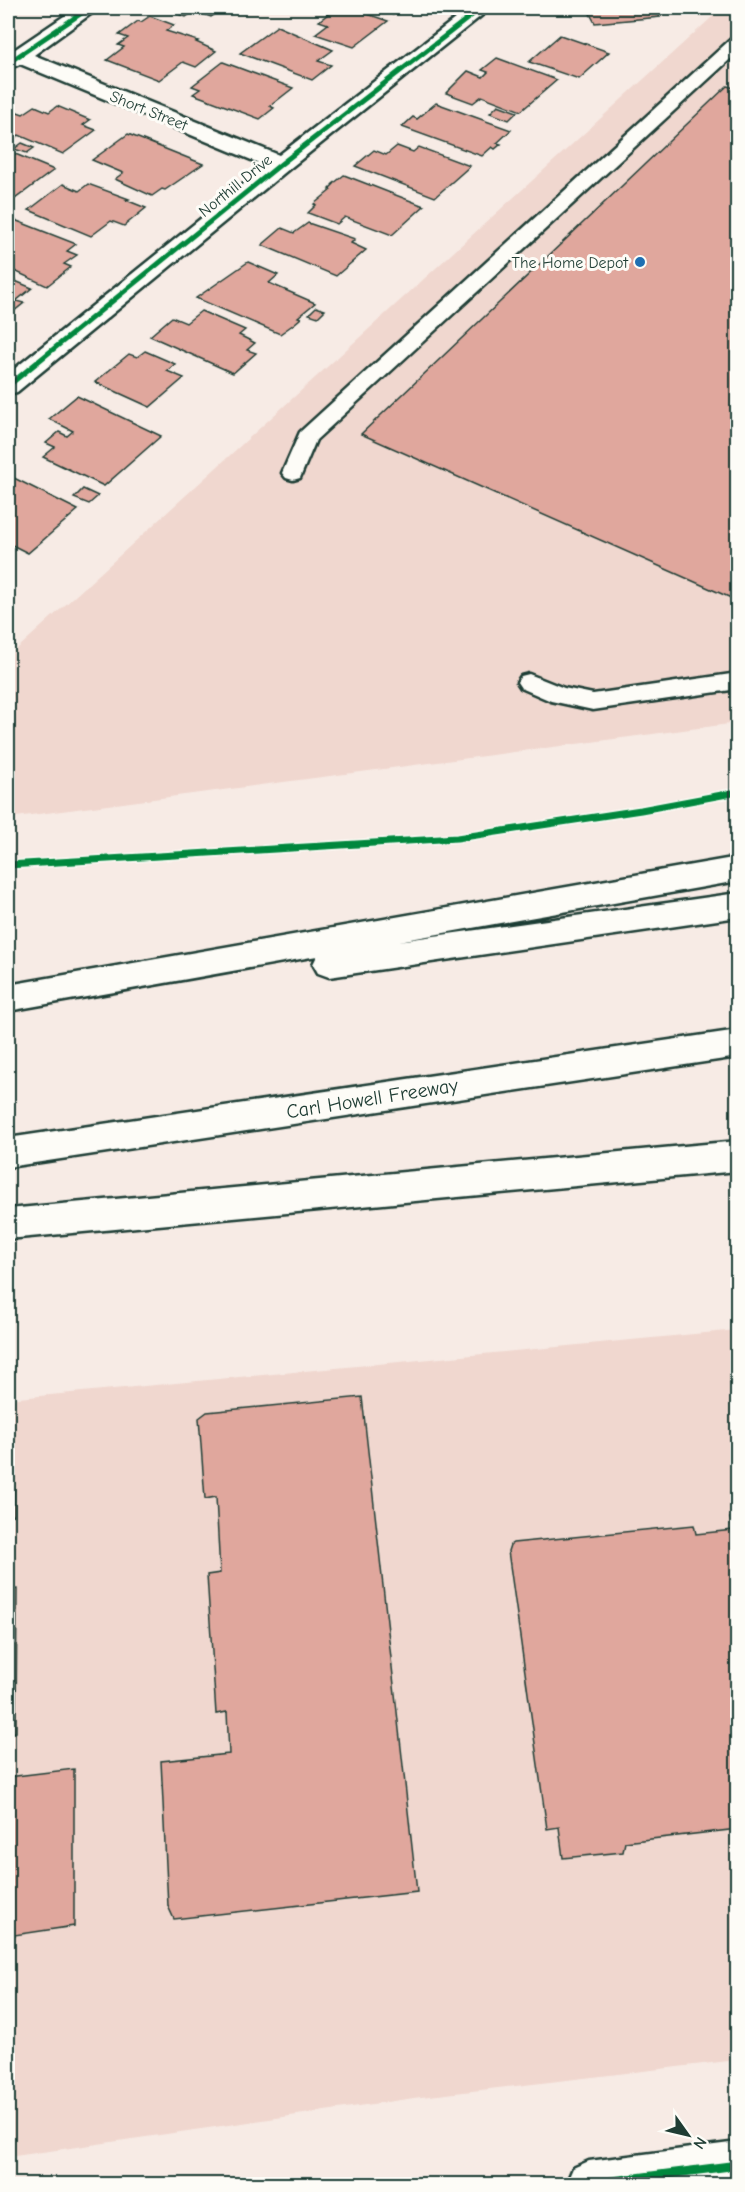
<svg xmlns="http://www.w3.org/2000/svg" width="745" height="2192" font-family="'Comic Neue',sans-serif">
<rect width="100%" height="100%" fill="#f7ebe5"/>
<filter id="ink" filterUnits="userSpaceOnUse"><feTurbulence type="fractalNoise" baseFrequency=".0167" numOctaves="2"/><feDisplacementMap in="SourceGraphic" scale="12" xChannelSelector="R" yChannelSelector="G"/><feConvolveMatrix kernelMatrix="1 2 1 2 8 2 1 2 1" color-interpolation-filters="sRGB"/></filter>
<g filter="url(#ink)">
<g fill="#f0d7cf">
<path d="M722,8H737V723L8,818V657Z"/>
<path d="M737,1330V2060L421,2097L8,2157V1399Z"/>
</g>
<g fill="#e0a79d" stroke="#1f3d34" stroke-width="1.5">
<path d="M161,8H225L211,17L195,11L186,17Z"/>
<path d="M336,8H350L388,21L354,47L315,34L328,24L319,21Z"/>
<path d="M370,8H403L393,15Z"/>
<path d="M587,8H674L656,10L660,17L595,23Z"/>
<path d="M150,16L174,25L166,31L198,41L196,42L216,51L196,67L183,62L159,80L107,60L124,47L118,45L128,38L119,35L138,21L141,22Z"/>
<path d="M277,26L333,50L318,61L331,65L312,80L240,53Z"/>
<path d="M560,35L609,52L579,79L529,62Z"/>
<path d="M497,58L557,80L521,111L482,96L473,103L446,93L468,71L483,77L488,72L482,70Z"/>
<path d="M223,62L293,88L270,106L274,108L260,119L193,94L200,89L192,86Z"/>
<path d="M727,86L738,89V601L361,434Z"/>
<path d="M436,103L511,130L497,143L501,144L495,149L492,147L482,156L402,127L413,117L417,119Z"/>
<path d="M498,105L517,112L509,120L490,113Z"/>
<path d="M35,106L49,112L57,106L90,120L83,125L96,130L63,154L19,135L8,142V113L12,110L23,114Z"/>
<path d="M128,134L203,164L165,190L162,189L152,196L115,179L123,173L92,160Z"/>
<path d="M22,143L34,148L27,153L14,149Z"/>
<path d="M397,146L413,152L419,147L470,166L435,197L355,166L374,150L386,155Z"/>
<path d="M8,151L54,170L12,201L8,199Z"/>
<path d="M344,175L424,206L392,235L345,217L337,224L308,213L316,205L314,204L331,190L329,189L334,184H333Z"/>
<path d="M63,184L79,191L88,184L129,199L126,200L146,208L124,226L111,221L91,236L29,210Z"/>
<path d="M12,219L76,244L67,251L77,255L64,264L71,267L47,286L8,268V223Z"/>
<path d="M308,223L355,239L351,243L366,250L336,276L262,245L282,228L294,233Z"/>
<path d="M248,262L278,275L269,283L315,303L298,317L301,318L294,324L280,334L196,298Z"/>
<path d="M8,278L32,288L16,301L24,303L8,316Z"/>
<path d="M316,307L325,310L318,317L309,314Z"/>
<path d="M201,311L245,330L239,335L255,343L247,350L256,353L233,373L150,336L172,317L186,323Z"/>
<path d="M145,351L175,364L167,371L184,378L150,407L95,382L129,354L137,357Z"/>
<path d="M77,396L161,436L104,486L43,457L55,447L46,443L59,432L67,436L73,431L49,419Z"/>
<path d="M8,475L78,510L28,553L8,543Z"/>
<path d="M83,489L98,496L89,504L74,498Z"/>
<path d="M362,1397L417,1892L174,1919L168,1906L161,1761L229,1754L227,1712L216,1714L207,1575L220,1573L216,1497L205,1499L199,1418L207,1412Z"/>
<path d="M8,1430L14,1436V1515L8,1516Z"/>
<path d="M730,1518H738V1829L625,1842L623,1852L563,1858L559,1827L547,1829L508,1551L510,1545L513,1543L694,1525L696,1534L733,1530Z"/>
<path d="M17,1589L16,1732L8,1733V1590Z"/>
<path d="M74,1769V1926L8,1936V1777Z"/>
</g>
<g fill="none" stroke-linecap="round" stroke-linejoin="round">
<defs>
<g id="lane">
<path d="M738,37V52L316,440L300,478L293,480L286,478L282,473L300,432L732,38Z"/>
<path d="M738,673V689L593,710L551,701L521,688L517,682L521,676L529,674L564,688L593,694Z"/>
</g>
<g id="street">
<path d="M76,8H99L34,55L279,155L469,8H491L289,169L17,392L8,394V374L266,166L20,64L8,69V54Z"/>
<path d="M738,2142V2184H566L573,2168L589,2161Z"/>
</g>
<g id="highway">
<path d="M738,857V881L399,941L738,893V917L329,977L318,973L313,964L317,956L8,1011V985Z"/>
<path d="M738,1030V1057L8,1167V1138Z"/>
<path d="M738,1141V1171L8,1239V1209Z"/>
</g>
</defs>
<use href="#lane" stroke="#1f3d34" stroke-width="5"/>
<use href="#street" stroke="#1f3d34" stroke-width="5"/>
<use href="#highway" stroke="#1f3d34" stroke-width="5"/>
<use href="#lane" fill="#fdfcf7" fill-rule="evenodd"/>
<use href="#street" fill="#fdfcf7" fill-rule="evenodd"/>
<use href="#highway" fill="#fdfcf7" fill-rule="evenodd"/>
<defs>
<g id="cycleway-far2">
<path d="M8,63L89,8"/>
<path d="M8,386L281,164L481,8"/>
</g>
<path id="cycleway-far1" d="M8,865L457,838L641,810L738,792"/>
<path id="cycleway" d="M589,2184L738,2165"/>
</defs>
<use href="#cycleway-far2" stroke="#fdfcf7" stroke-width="8"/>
<use href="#cycleway-far1" stroke="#fdfcf7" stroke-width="10"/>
<use href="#cycleway" stroke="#fdfcf7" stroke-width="13"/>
<use href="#cycleway-far2" stroke="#00873e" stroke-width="5"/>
<use href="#cycleway-far1" stroke="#00873e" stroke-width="7"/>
<use href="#cycleway" stroke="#00873e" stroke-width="9"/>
</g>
</g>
<circle fill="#1f6fb2" stroke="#fdfcf7" stroke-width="2" cx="640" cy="262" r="6"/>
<g text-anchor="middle" stroke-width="6" stroke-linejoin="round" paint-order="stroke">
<g font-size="16" fill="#1f3d34" stroke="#fdfcf7">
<text transform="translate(149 110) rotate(22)" y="6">Short Street</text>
<text transform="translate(235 185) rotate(-39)" y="6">Northill Drive</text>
</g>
<g font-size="16" fill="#1f3d34" stroke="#fdfcf7" text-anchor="end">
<text x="628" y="268">The Home Depot</text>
</g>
<g font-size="20" fill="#1f3d34" stroke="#fdfcf7">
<text transform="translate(372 1098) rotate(-9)" y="7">Carl Howell Freeway</text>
</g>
</g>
<rect width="745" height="2192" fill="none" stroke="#fdfcf7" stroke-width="30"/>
<rect x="15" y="15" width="715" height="2162" fill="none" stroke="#1f3d34" stroke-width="2" filter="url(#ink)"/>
<g transform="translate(688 2135) rotate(124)" stroke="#fdfcf7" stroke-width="4.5" paint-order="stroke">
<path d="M0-4.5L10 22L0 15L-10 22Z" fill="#1f3d34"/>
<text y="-9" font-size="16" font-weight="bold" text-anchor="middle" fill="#1f3d34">N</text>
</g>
</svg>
